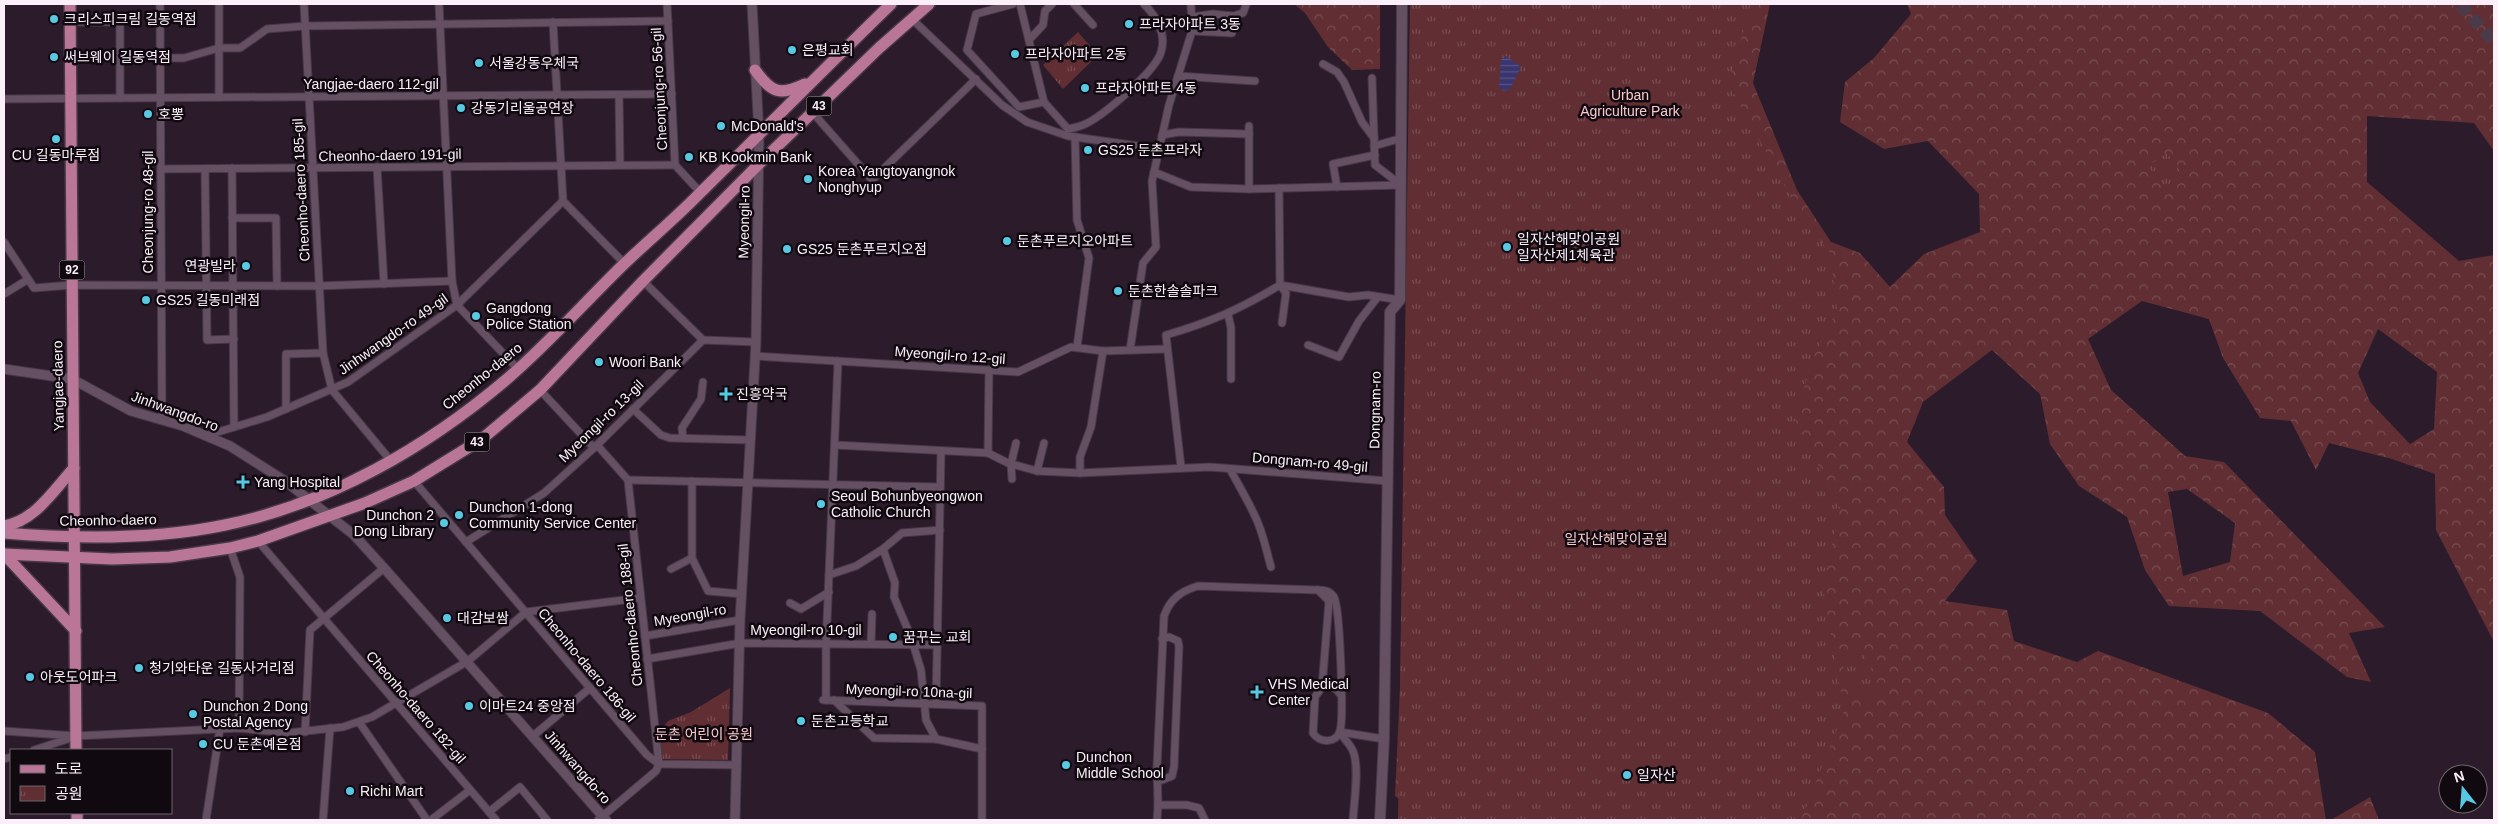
<svg xmlns="http://www.w3.org/2000/svg" width="2498" height="824" font-family="Arial,'Noto Sans KR',sans-serif">
<defs>
<pattern id="forest-crowns" width="20" height="18" patternUnits="userSpaceOnUse" patternTransform="scale(1.25)"><rect width="20" height="18" fill="#612f33"/><path d="M2 6a3 3 0 1 1 6 0M12 15a3 3 0 1 1 6 0" fill="none" stroke="#794d51"/></pattern>
<pattern id="park-tufts" width="24" height="20" patternUnits="userSpaceOnUse" patternTransform="scale(1.25)"><rect width="24" height="20" fill="#612f33"/><path d="M3 7l-1-3M5 7V3M7 7l1-3M15 17l-1-3M17 17v-4M19 17l1-3" fill="none" stroke="#794d51"/></pattern>
<pattern id="water-rules" width="6" height="5" patternUnits="userSpaceOnUse" patternTransform="scale(1.25)"><rect width="6" height="5" fill="#3a356f"/><path d="M0 2.5h6" fill="none" stroke="#575384"/></pattern>
</defs>
<rect width="100%" height="100%" fill="#2c1b2b"/>
<g fill="url(#forest-crowns)" fill-rule="evenodd">
<path d="M1294,4H1380V69L1352,70L1328,47L1305,13Z"/>
<path d="M1598,4H1770L1753,83L1797,190L1831,242L1860,253L1890,287L1924,254L1980,232L1979,194L1928,141L1884,149L1840,122L1845,82L1874,58L1911,14L1907,4H2494V151L2474,123L2367,116V182L2459,261L2494,255V642L2436,530L2435,474L2392,459L2329,443L2316,470L2291,421L2260,418L2223,358L2209,319L2142,301L2088,339L2111,390L2185,456L2224,462L2385,627L2349,633L2371,682L2347,677L2260,611L2169,606L2145,570L2127,517L2079,486L2050,444L2040,394L1992,350L1923,402L1907,442L1944,487L1945,515L1977,561L1945,601L2007,610L2014,641L2077,662L2098,651L2268,713L2315,752L2326,820H1421V815L1395,796L1404,604ZM2378,329L2437,372L2434,429L2410,444L2370,402L2358,373ZM2187,489L2235,523L2230,562L2183,576L2168,492Z"/>
<path d="M2370,797L2379,820H2331Z"/>
</g>
<g fill="url(#park-tufts)">
<path d="M1410,4H1755L1745,26L1728,83L1799,212L1830,253L1837,310L1815,354L1794,418L1840,508L1823,588L1844,711L1801,820H1398Z"/>
<path d="M1078,32L1098,55L1063,89L1043,65Z"/>
<path d="M2167,153L2186,179L2168,192L2148,166Z"/>
<path d="M1859,649L1869,663L1878,688L1874,695L1868,699L1858,692L1843,672L1844,661L1852,650Z"/>
<path d="M730,688L728,760L661,759L657,734L668,721L691,712Z"/>
</g>
<path fill="url(#water-rules)" d="M1506,56L1521,67L1510,89L1504,91L1499,87L1501,60Z"/>
<g fill="none" stroke-linecap="round" stroke-linejoin="round">
<path stroke="#4b3b4a" stroke-width="12" stroke-dasharray="12 6" stroke-linecap="butt" d="M2460,4L2494,42"/>
<defs>
<g id="minor">
<path d="M160,4L162,420"/>
<path d="M304,4L323,353L332,390L391,461"/>
<path d="M439,4L452,281L457,305L518,369"/>
<path d="M667,4L675,165L701,193"/>
<path d="M1013,4L976,14L967,50L1019,107L1044,102"/>
<path d="M1020,4L1044,102L1068,129C1073,128 1078,127 1083,125C1101,118 1156,71 1161,52C1167,34 1156,16 1144,4"/>
<path d="M1074,4L1093,25"/>
<path d="M1192,17L1213,14L1233,16L1243,13L1246,5"/>
<path d="M913,20L1002,105L1027,122L1068,136L1159,149"/>
<path d="M71,22H120V98"/>
<path d="M553,22L563,201L625,264"/>
<path d="M1192,31L1232,33"/>
<path d="M1029,40L1043,25L1045,11L1052,4"/>
<path d="M160,58H184L219,48H240L267,29L305,26L668,21"/>
<path d="M1323,64L1337,72L1344,82L1362,122L1374,138"/>
<path d="M1178,76L1255,81"/>
<path d="M1372,78L1375,165L1401,185"/>
<path d="M619,95L620,165"/>
<path d="M219,97V4"/>
<path d="M4,99L672,94"/>
<path d="M813,113L872,180L976,79"/>
<path d="M1249,126V189"/>
<path d="M1162,135L1179,132L1249,134"/>
<path d="M1075,137L1077,220L1089,258L1077,347"/>
<path d="M1374,146L1402,138"/>
<path d="M377,167L384,284"/>
<path d="M232,168L234,427"/>
<path d="M161,169L675,165"/>
<path d="M205,169L207,340L234,339"/>
<path d="M1154,172L1191,187L1249,189L1401,185"/>
<path d="M1337,187L1333,164L1375,155"/>
<path d="M1279,188L1280,285L1286,293L1282,323"/>
<path d="M232,218H276L277,286"/>
<path d="M4,242L34,288L72,285L319,286L452,281"/>
<path d="M643,281L703,340"/>
<path d="M4,294L27,280"/>
<path d="M1228,314L1231,328V379"/>
<path d="M1308,345L1339,357L1359,321L1377,298"/>
<path d="M1130,350L1143,263L1156,247L1152,181L1169,105L1192,31L1191,4"/>
<path d="M755,356L1018,372L1071,347L1103,351L1167,349"/>
<path d="M540,390L594,448"/>
<path d="M286,409V354L323,353"/>
<path d="M633,409L661,435L670,438L750,440"/>
<path d="M205,436L267,417L348,382L457,305L563,201"/>
<path d="M683,437L682,428L701,399L703,382"/>
<path d="M597,445L628,480L659,764L656,771L598,820"/>
<path d="M835,445L988,453L1008,463L1037,471L1080,473L1210,467L1388,481"/>
<path d="M988,453L989,370"/>
<path d="M1181,467L1166,335C1211,322 1240,309 1280,285L1349,297L1368,295L1400,300"/>
<path d="M1230,469C1238,484 1247,499 1254,514C1263,531 1266,550 1271,567"/>
<path d="M1037,471L1044,443"/>
<path d="M1080,473V457L1091,427L1103,351"/>
<path d="M1012,479L1011,464L1016,443"/>
<path d="M628,480L940,487"/>
<path d="M414,481L647,755L659,764L737,765"/>
<path d="M692,481V558L708,591L742,594"/>
<path d="M258,541L496,820"/>
<path d="M466,542L544,493L594,448L703,340L756,342"/>
<path d="M230,548L240,577L239,728"/>
<path d="M883,549L895,583L894,597L911,637L921,670L926,720L936,739"/>
<path d="M671,569L692,558"/>
<path d="M829,575L856,566L883,549L902,533L940,530"/>
<path d="M1318,590L1329,601L1322,687"/>
<path d="M790,603L801,609L829,592"/>
<path d="M645,636L740,620"/>
<path d="M871,643L872,614"/>
<path d="M647,659L741,643L937,645"/>
<path d="M823,700L982,706V820"/>
<path d="M826,700V645L838,361"/>
<path d="M834,700L874,738L936,739L982,749"/>
<path d="M936,704L941,452"/>
<path d="M359,722L427,820"/>
<path d="M4,731L76,736L239,728L288,733L343,727L372,717L468,661L526,612L640,598"/>
<path d="M305,732L310,630L384,568"/>
<path d="M1340,732C1344,740 1352,745 1354,754C1359,771 1354,802 1353,820"/>
<path d="M1340,732L1384,739"/>
<path d="M533,736L590,688"/>
<path d="M34,750L74,737"/>
<path d="M4,759L11,757"/>
<path d="M1158,777L1162,780L1172,776L1174,767L1179,647L1178,641L1169,637L1162,639"/>
<path d="M1158,805L1157,767L1164,616C1170,599 1181,591 1198,586L1318,590C1325,590 1330,591 1334,597C1340,607 1344,718 1340,731C1336,744 1319,743 1313,733L1315,697L1322,687C1331,686 1335,686 1340,694"/>
<path d="M489,812L520,787L547,820"/>
<path d="M206,820L220,728"/>
<path d="M323,820L330,728"/>
<path d="M431,820L470,790"/>
<path d="M1157,820L1158,805H1187L1199,808L1205,820"/>
</g>
<g id="tertiary">
<path d="M4,369L72,379L131,411L183,426L230,446L285,481L354,535L384,568L606,820"/>
<path d="M735,820L740,620L756,342L759,134L752,4"/>
</g>
<path id="secondary" d="M1380,820L1384,739L1390,312L1400,300L1402,4"/>
<g id="primary">
<path d="M70,4L76,750"/>
<path d="M755,70C772,93 779,96 805,84"/>
<path d="M4,526C35,521 54,490 74,468"/>
<path d="M4,533C77,539 154,540 225,525C329,504 427,447 507,379C548,344 584,303 623,265C649,240 677,217 702,191C765,129 827,66 891,4"/>
<path d="M4,554L112,559L170,557L230,548L258,541L365,503L414,481L482,439L540,390L643,281L759,164L879,48L929,4"/>
<path d="M4,554L76,631"/>
<path d="M77,813V820"/>
</g>
</defs>
<use href="#minor" stroke="#473846" stroke-width="9"/>
<use href="#tertiary" stroke="#473846" stroke-width="11"/>
<use href="#secondary" stroke="#473846" stroke-width="12"/>
<use href="#primary" stroke="#473846" stroke-width="14"/>
<use href="#minor" stroke="#645062" stroke-width="7"/>
<use href="#tertiary" stroke="#645062" stroke-width="9"/>
<use href="#secondary" stroke="#645062" stroke-width="10"/>
<use href="#primary" stroke="#b97697" stroke-width="11"/>
</g>
<g fill="#58c9e3" stroke="#10090f" stroke-width="2">
<circle cx="54" cy="19" r="5"/>
<circle cx="1129" cy="24" r="5"/>
<circle cx="792" cy="50" r="5"/>
<circle cx="1015" cy="54" r="5"/>
<circle cx="54" cy="57" r="5"/>
<circle cx="479" cy="63" r="5"/>
<circle cx="1085" cy="88" r="5"/>
<circle cx="461" cy="108" r="5"/>
<circle cx="148" cy="114" r="5"/>
<circle cx="721" cy="126" r="5"/>
<circle cx="56" cy="139" r="5"/>
<circle cx="1088" cy="150" r="5"/>
<circle cx="689" cy="157" r="5"/>
<circle cx="808" cy="179" r="5"/>
<circle cx="1007" cy="241" r="5"/>
<circle cx="1507" cy="247" r="5"/>
<circle cx="787" cy="249" r="5"/>
<circle cx="246" cy="266" r="5"/>
<circle cx="1118" cy="291" r="5"/>
<circle cx="146" cy="300" r="5"/>
<circle cx="476" cy="316" r="5"/>
<circle cx="599" cy="362" r="5"/>
<path d="M723.5 386.5h5v5h5v5h-5v5h-5v-5h-5v-5h5z"/>
<path d="M240.5 474.5h5v5h5v5h-5v5h-5v-5h-5v-5h5z"/>
<circle cx="821" cy="504" r="5"/>
<circle cx="459" cy="515" r="5"/>
<circle cx="444" cy="523" r="5"/>
<circle cx="447" cy="618" r="5"/>
<circle cx="893" cy="637" r="5"/>
<circle cx="139" cy="668" r="5"/>
<circle cx="30" cy="677" r="5"/>
<path d="M1254.5 684.5h5v5h5v5h-5v5h-5v-5h-5v-5h5z"/>
<circle cx="469" cy="706" r="5"/>
<circle cx="193" cy="714" r="5"/>
<circle cx="801" cy="721" r="5"/>
<circle cx="203" cy="744" r="5"/>
<circle cx="1066" cy="765" r="5"/>
<circle cx="1627" cy="775" r="5"/>
<circle cx="350" cy="791" r="5"/>
</g>
<g text-anchor="middle" stroke-width="5" stroke-linejoin="round" paint-order="stroke">
<g fill="#10090f" stroke="#b4aab3" stroke-width="1">
<rect x="806.5" y="96.5" width="25" height="19" rx="4"/>
<rect x="59.5" y="260.5" width="25" height="19" rx="4"/>
<rect x="464.5" y="432.5" width="25" height="19" rx="4"/>
</g>
<g font-size="12" font-weight="bold" fill="#fbeff9">
<text x="819" y="110">43</text>
<text x="72" y="274">92</text>
<text x="477" y="446">43</text>
</g>
<g font-size="14" fill="#fbeff9" stroke="#10090f" text-anchor="start">
<text x="64" y="24">크리스피크림 길동역점</text>
<text x="1139" y="29">프라자아파트 3동</text>
<text x="802" y="55">은평교회</text>
<text x="1025" y="59">프라자아파트 2동</text>
<text x="64" y="62">써브웨이 길동역점</text>
<text x="489" y="68">서울강동우체국</text>
<text x="1095" y="93">프라자아파트 4동</text>
<text x="471" y="113">강동기리울공연장</text>
<text x="158" y="119">호뽕</text>
<text x="731" y="131">McDonald's</text>
<text x="1098" y="155">GS25 둔촌프라자</text>
<text x="56" y="160" text-anchor="middle">CU 길동마루점</text>
<text x="699" y="162">KB Kookmin Bank</text>
<text x="818" y="176">Korea Yangtoyangnok<tspan x="818" dy="16">Nonghyup</tspan></text>
<text x="1517" y="244">일자산해맞이공원<tspan x="1517" dy="16">일자산제1체육관</tspan></text>
<text x="1017" y="246">둔촌푸르지오아파트</text>
<text x="797" y="254">GS25 둔촌푸르지오점</text>
<text x="236" y="271" text-anchor="end">연광빌라</text>
<text x="1128" y="296">둔촌한솔솔파크</text>
<text x="156" y="305">GS25 길동미래점</text>
<text x="486" y="313">Gangdong<tspan x="486" dy="16">Police Station</tspan></text>
<text x="609" y="367">Woori Bank</text>
<text x="736" y="399">진흥약국</text>
<text x="254" y="487">Yang Hospital</text>
<text x="831" y="501">Seoul Bohunbyeongwon<tspan x="831" dy="16">Catholic Church</tspan></text>
<text x="469" y="512">Dunchon 1-dong<tspan x="469" dy="16">Community Service Center</tspan></text>
<text x="434" y="520" text-anchor="end">Dunchon 2<tspan x="434" dy="16">Dong Library</tspan></text>
<text x="457" y="623">대감보쌈</text>
<text x="903" y="642">꿈꾸는 교회</text>
<text x="149" y="673">청기와타운 길동사거리점</text>
<text x="40" y="682">아웃도어파크</text>
<text x="1268" y="689">VHS Medical<tspan x="1268" dy="16">Center</tspan></text>
<text x="203" y="711">Dunchon 2 Dong<tspan x="203" dy="16">Postal Agency</tspan></text>
<text x="479" y="711">이마트24 중앙점</text>
<text x="811" y="726">둔촌고등학교</text>
<text x="213" y="749">CU 둔촌예은점</text>
<text x="1076" y="762">Dunchon<tspan x="1076" dy="16">Middle School</tspan></text>
<text x="1637" y="780">일자산</text>
<text x="360" y="796">Richi Mart</text>
</g>
<g font-size="14" fill="#fbeff9" stroke="#10090f">
<text x="371" y="89">Yangjae-daero 112-gil</text>
<text transform="translate(659 89) rotate(-93)" y="5">Cheonjung-ro 56-gil</text>
<text transform="translate(390 155) rotate(-1)" y="5">Cheonho-daero 191-gil</text>
<text transform="translate(301 190) rotate(-93)" y="5">Cheonho-daero 185-gil</text>
<text transform="translate(148 212) rotate(-90)" y="5">Cheonjung-ro 48-gil</text>
<text transform="translate(744 222) rotate(-89)" y="5">Myeongil-ro</text>
<text transform="translate(393 334) rotate(-35)" y="5">Jinhwangdo-ro 49-gil</text>
<text transform="translate(950 355) rotate(4)" y="5">Myeongil-ro 12-gil</text>
<text transform="translate(482 376) rotate(-39)" y="5">Cheonho-daero</text>
<text transform="translate(58 386) rotate(-91)" y="5">Yangjae-daero</text>
<text transform="translate(1375 410) rotate(-89)" y="5">Dongnam-ro</text>
<text transform="translate(175 411) rotate(20)" y="5">Jinhwangdo-ro</text>
<text transform="translate(601 421) rotate(-44)" y="5">Myeongil-ro 13-gil</text>
<text transform="translate(1310 462) rotate(5)" y="5">Dongnam-ro 49-gil</text>
<text transform="translate(108 520) rotate(-1)" y="5">Cheonho-daero</text>
<text transform="translate(630 615) rotate(-96)" y="5">Cheonho-daero 188-gil</text>
<text transform="translate(690 615) rotate(-10)" y="5">Myeongil-ro</text>
<text x="806" y="635">Myeongil-ro 10-gil</text>
<text transform="translate(587 665) rotate(50)" y="5">Cheonho-daero 186-gil</text>
<text transform="translate(909 691) rotate(2)" y="5">Myeongil-ro 10na-gil</text>
<text transform="translate(416 707) rotate(49)" y="5">Cheonho-daero 182-gil</text>
<text transform="translate(578 767) rotate(49)" y="5">Jinhwangdo-ro</text>
</g>
<g font-size="14" fill="#f7cacc" stroke="#10090f">
<text x="1630" y="100">Urban<tspan x="1630" dy="16">Agriculture Park</tspan></text>
<text x="1616" y="544">일자산해맞이공원</text>
<text x="704" y="739">둔촌 어린이 공원</text>
</g>
</g>
<rect width="2498" height="824" fill="none" stroke="#fbeff9" stroke-width="10"/>
<rect x="10" y="749" width="162" height="65" fill="#10090f" stroke="#6e656d"/>
<rect x="20" y="765" width="25" height="8" fill="#b97697" stroke="#6e656d"/>
<text x="55" y="774" font-size="15" fill="#fbeff9">도로</text>
<rect x="20" y="786" width="25" height="15" fill="url(#park-tufts)" stroke="#6e656d"/>
<text x="55" y="799" font-size="15" fill="#fbeff9">공원</text>
<g transform="translate(2463 789) rotate(343)"><circle r="24" fill="#10090f" stroke="#6e656d"/>
<path d="M0-4L9 19L0 12L-9 19Z" fill="#58c9e3"/>
<text y="-8" font-size="14" font-weight="bold" text-anchor="middle" fill="#fbeff9">N</text>
</g>
</svg>
